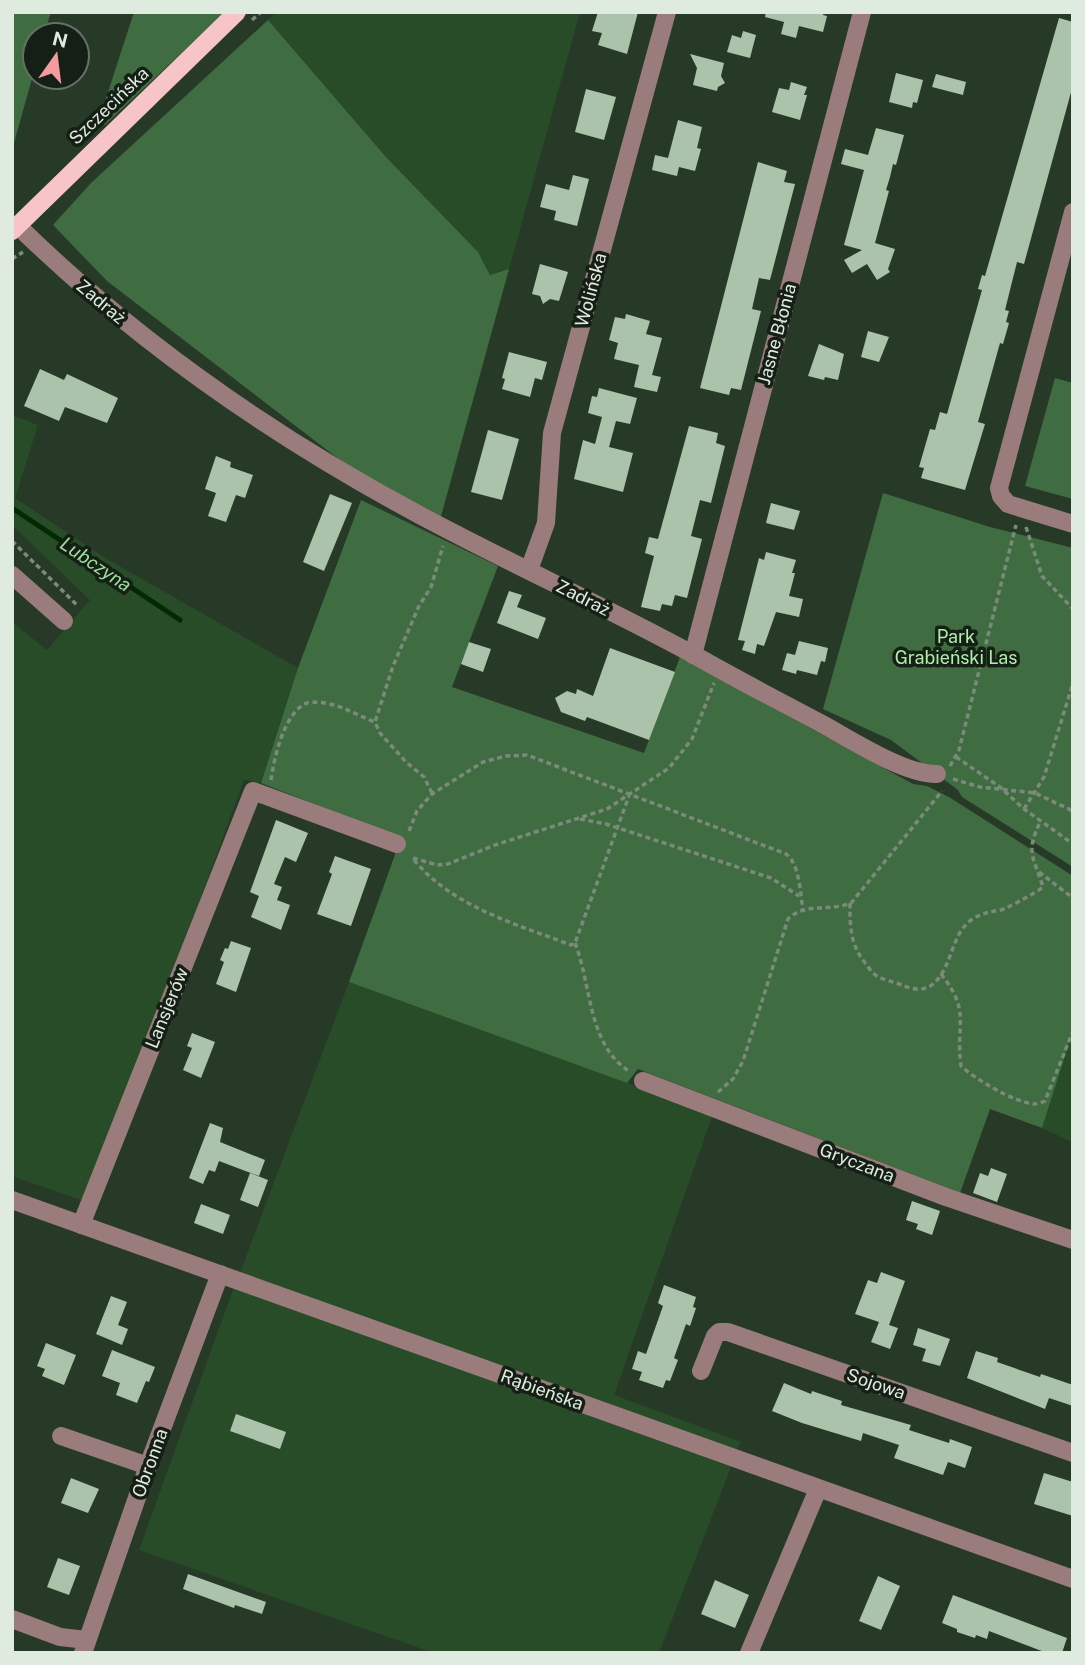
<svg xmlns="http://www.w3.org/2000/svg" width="1085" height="1665" font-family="'Public Sans',sans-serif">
<rect width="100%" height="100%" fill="#273a27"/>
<g fill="#284c28">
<path d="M276,12H580L509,269L490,275L478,252L386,157L268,20Z"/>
<path d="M12,415L38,425L15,498L107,559L298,668L261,783L244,780L159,1012L87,1190L81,1200L12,1176V622L47,650L90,600L12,525Z"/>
<path d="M349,982L713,1114L614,1395L741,1442L736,1452L240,1273Z"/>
<path d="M1073,1031V1139L1072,1142L1042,1128Z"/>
<path d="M234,1287L731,1467L659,1653H434L139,1550Z"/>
</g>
<g fill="#406c41">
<path d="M12,12H51L44,35H35V68L12,150Z"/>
<path d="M134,12H225L105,125L99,120Z"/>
<path d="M268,20L386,157L478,252L490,275L509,269L440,520L353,470L107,281L53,225L91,183Z"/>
<path d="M1055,378L1073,383V499L1025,486Z"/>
<path d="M883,493L990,527L1073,548V867L962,797L958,790L891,740L823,709Z"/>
<path d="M361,500L498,566L452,687L644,753L680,657L913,784L927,786L949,797L1073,876V1031L1042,1128L990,1109L960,1193L638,1069L627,1083L349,982L401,838L261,783L298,668Z"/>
</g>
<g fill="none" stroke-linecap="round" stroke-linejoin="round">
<path stroke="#002a02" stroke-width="5" d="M12,508L180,620"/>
</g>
<g fill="#abc3aa">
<path d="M598,12H638L627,54L598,45L602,33L592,31Z"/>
<path d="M766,12H824L823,15L827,16L823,32L799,26L796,38L781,34L784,22L765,17Z"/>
<path d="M1059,18L1073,22V85L1024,264L1017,262L1005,310L1009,311L1006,322L1009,323L1003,344L1000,343L978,422L985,424L965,490L921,478L924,468L919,467L930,429L935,430L940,412L947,414L982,290L978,289L982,275L985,276Z"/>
<path d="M743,31L756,35L750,58L727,52L732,35L741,38Z"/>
<path d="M690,54L724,63L721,76L725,83L718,87L717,91L693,85L697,68Z"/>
<path d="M896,73L923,80L917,103L913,102L912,108L889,102Z"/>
<path d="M936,74L966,82L963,95L932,87Z"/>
<path d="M791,82L807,87L804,95H807L800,120L772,112L779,88L789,90Z"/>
<path d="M586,89L616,97L604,140L575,132Z"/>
<path d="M678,120L702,127L697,148L701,149L695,171L679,167L677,176L652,170L655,155L668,158Z"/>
<path d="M876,128L904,135L896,165L893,164L890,177L886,190L889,191L875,243L895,249L888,269L890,272L877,280L867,264L852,273L844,260L862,250L844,245L864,170L841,164L845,149L868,155Z"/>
<path d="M758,162L787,171L784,182L795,184L770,280L759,278L752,309L761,311L741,390L731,388L729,395L700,388Z"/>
<path d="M573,175L589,179L577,226L554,220L556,211L540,207L546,184L569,190Z"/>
<path d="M540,264L568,272L559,301L550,299L543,304L540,296L532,294Z"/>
<path d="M626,314L650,321L646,334L662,338L652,375L661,377L657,392L634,387L639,365L614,359L618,343L609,340L615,317L625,319Z"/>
<path d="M868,331L889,337L879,362L861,357Z"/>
<path d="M819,344L844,354L838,380L825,377L824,380L808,376Z"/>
<path d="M509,352L547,362L542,380L535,378L530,397L502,389L505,379L502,378Z"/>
<path d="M40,369L64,380L67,374L118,398L107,423L65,407L59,421L24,406Z"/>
<path d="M599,388L637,398L630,424L616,421L609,447L633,453L623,492L574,479L583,440L595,444L602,417L588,413L592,396L597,397Z"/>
<path d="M689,426L718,433L716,443L725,446L711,503L700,500L691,536L702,539L687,598L675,595L672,606L662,604L660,611L641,607L654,556L645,553L649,537L658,539Z"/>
<path d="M488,430L519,439L502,500L471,492Z"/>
<path d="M216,456L231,462L230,467L253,475L245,498L236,495L226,522L208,516L216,493L205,489Z"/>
<path d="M330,494L352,503L324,571L303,562Z"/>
<path d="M771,503L800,511L794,530L766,523Z"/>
<path d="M766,552L796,560L792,573H795L789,596L803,599L799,617L776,612L764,646L757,644L755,654L742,650L745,641L738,640L759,558L764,560Z"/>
<path d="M509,591L522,595L517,607L546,618L538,639L497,623Z"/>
<path d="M799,641L828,648L825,662L821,661L817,675L797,670L796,674L782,670L787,653L795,655Z"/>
<path d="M469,642L491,649L483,672L461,664Z"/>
<path d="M610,648L675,672L649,740L587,717L585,721L561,712L555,698L567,691L576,694L577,689L593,696Z"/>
<path d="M276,820L308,833L296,862L285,857L274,884L282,887L277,900L290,905L281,930L251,917L259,896L250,892Z"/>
<path d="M335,856L371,869L351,926L317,914L332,874L329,872Z"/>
<path d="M231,941L251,948L236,992L216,984L224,962L220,960L225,948L228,949Z"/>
<path d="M192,1033L215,1042L201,1078L183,1070L192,1048L187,1046Z"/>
<path d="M210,1123L223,1128L220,1142L265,1160L259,1176L219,1161L215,1172L209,1170L203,1184L189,1178Z"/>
<path d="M991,1168L1007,1174L997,1202L973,1193L980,1173L988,1176Z"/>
<path d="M250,1173L268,1180L258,1207L240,1200Z"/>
<path d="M912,1201L940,1211L932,1235L916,1229L918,1224L906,1220Z"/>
<path d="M201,1204L230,1215L223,1234L194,1223Z"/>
<path d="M881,1272L905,1281L889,1325L898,1328L890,1349L871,1342L879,1322L855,1314L868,1280L877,1283Z"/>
<path d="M664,1285L696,1297L693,1307L696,1308L690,1326L686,1324L679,1344L674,1358L678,1360L670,1381L666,1380L663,1388L639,1380L642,1372L632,1369L638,1351L646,1354L663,1306L658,1303Z"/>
<path d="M111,1296L127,1302L118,1325L128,1329L122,1345L96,1334Z"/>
<path d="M918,1328L950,1339L940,1366L922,1361L926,1349L913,1345Z"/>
<path d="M46,1343L76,1355L64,1385L42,1376L45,1369L37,1366Z"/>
<path d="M112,1350L155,1367L149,1382L146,1381L137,1403L116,1395L120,1383L102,1376Z"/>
<path d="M976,1351L998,1358L997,1362L1040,1377L1041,1374L1073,1385V1406L1049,1398L1045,1409L967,1378Z"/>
<path d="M784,1383L811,1394L812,1391L842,1401L841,1405L911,1425L909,1430L949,1443L950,1439L972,1447L965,1468L948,1462L943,1475L894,1458L899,1445L863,1433L861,1441L802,1423L772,1411Z"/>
<path d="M236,1414L286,1432L280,1449L230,1431Z"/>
<path d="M1044,1473L1073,1482V1516L1034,1504Z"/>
<path d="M71,1478L99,1489L88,1513L61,1503Z"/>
<path d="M58,1558L80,1566L69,1595L47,1587Z"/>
<path d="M188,1574L266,1602L262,1614L235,1605L234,1608L183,1589Z"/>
<path d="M878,1576L900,1586L881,1630L859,1621Z"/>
<path d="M715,1580L749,1595L735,1628L701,1614Z"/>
<path d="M953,1595L1067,1638L1062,1653H1047L989,1631L987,1639L976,1635L975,1638L957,1632V1629L942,1623Z"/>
</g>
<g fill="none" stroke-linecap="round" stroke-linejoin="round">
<g stroke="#7b8b7b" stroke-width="3.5" stroke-dasharray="5 3.5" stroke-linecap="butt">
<path d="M252,20L261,12"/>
<path d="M12,259L23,252"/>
<path d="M1026,527L1042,576L1073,609"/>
<path d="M12,541L77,605"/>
<path d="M956,757L1000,787L1024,809L1073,844"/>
<path d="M950,766L959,750L1016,525"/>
<path d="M953,779L980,787L1035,793L1073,811"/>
<path d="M271,780C274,759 284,712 307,703C313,701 327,703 334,705C348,709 361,717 375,722"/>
<path d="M432,793L424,777L406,762L380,733L375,722L393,666L419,606L431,587L443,546"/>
<path d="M1024,809L1044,777L1073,683"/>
<path d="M580,819L606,824L771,878L799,896"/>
<path d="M409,831L417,811L432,794L483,762L506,756L527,755L786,854C800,864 800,894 803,910"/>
<path d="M413,858L437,865L448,864L495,845L607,809L669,768L692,739L714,683"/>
<path d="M414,860C453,907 516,924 571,945L575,943L629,796"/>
<path d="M1039,872L1073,898"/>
<path d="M850,903C850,927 850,945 866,964C869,968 872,973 877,976C884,980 894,982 902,985C911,989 924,992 933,984C953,967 950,936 971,920C981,913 990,912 1001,910C1006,909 1039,891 1043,887C1033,855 1025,853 1041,820"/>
<path d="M575,943C592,986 587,1044 630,1072"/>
<path d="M941,974C972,1013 955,1024 961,1066C975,1079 1015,1103 1035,1104C1037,1104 1043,1102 1045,1101L1073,1031"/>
<path d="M718,1092L733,1079L743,1061L788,919C807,901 832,913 852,902L942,791"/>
</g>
<g stroke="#9a7c7c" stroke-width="18">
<path d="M1073,212L999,488L1001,496L1008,504L1073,524"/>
<path d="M18,226C144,349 293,450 450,531C531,573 615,612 696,656C738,680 781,702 824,725C853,741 906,775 937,774"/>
<path d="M529,570L546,523L552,433L667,12"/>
<path d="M12,575L64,621"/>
<path d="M693,655L862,12"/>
<path d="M643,1081L946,1197L1073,1240"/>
<path d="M12,1200L1073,1579"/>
<path d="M81,1225L253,791L397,844"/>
<path d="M701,1371L715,1336L719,1332H728L1073,1453"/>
<path d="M61,1436L148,1466"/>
<path d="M12,1619L60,1637L87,1640"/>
<path d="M83,1653L148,1466L220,1274"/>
<path d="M749,1653L818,1489"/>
</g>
<path stroke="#f7c5c7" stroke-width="18" d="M12,231L237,12"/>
</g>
<g text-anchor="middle" stroke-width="7" stroke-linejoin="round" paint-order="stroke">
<g font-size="18" fill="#dfebde" stroke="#161f16">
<text transform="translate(109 106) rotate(-44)" y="6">Szczecińska</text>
<text transform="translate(591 290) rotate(-75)" y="6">Wolińska</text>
<text transform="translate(101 302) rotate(40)" y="6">Zadraż</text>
<text transform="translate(777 334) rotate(-75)" y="6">Jasne Błonia</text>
<text transform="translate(583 598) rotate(27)" y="6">Zadraż</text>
<text transform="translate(167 1008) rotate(-68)" y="6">Lansjerów</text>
<text transform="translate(857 1163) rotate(21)" y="6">Gryczana</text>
<text transform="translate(876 1384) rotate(19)" y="6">Sojowa</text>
<text transform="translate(542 1390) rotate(20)" y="6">Rąbieńska</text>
<text transform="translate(150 1463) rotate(-70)" y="6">Obronna</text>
</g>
<g font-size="18" fill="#acefab" stroke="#161f16">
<text x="956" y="643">Park<tspan x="956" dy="21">Grabieński Las</tspan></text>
</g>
<g font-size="19" font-style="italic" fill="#9cde9c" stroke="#161f16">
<text transform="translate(96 564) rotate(34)" y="7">Lubczyna</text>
</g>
</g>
<rect width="1085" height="1665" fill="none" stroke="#dfebde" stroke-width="28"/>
<g transform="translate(56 56) rotate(14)"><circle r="33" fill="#161f16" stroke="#667166" stroke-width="2"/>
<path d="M0-5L12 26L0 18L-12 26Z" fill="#f49b9f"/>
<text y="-10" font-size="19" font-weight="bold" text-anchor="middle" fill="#dfebde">N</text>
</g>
</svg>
